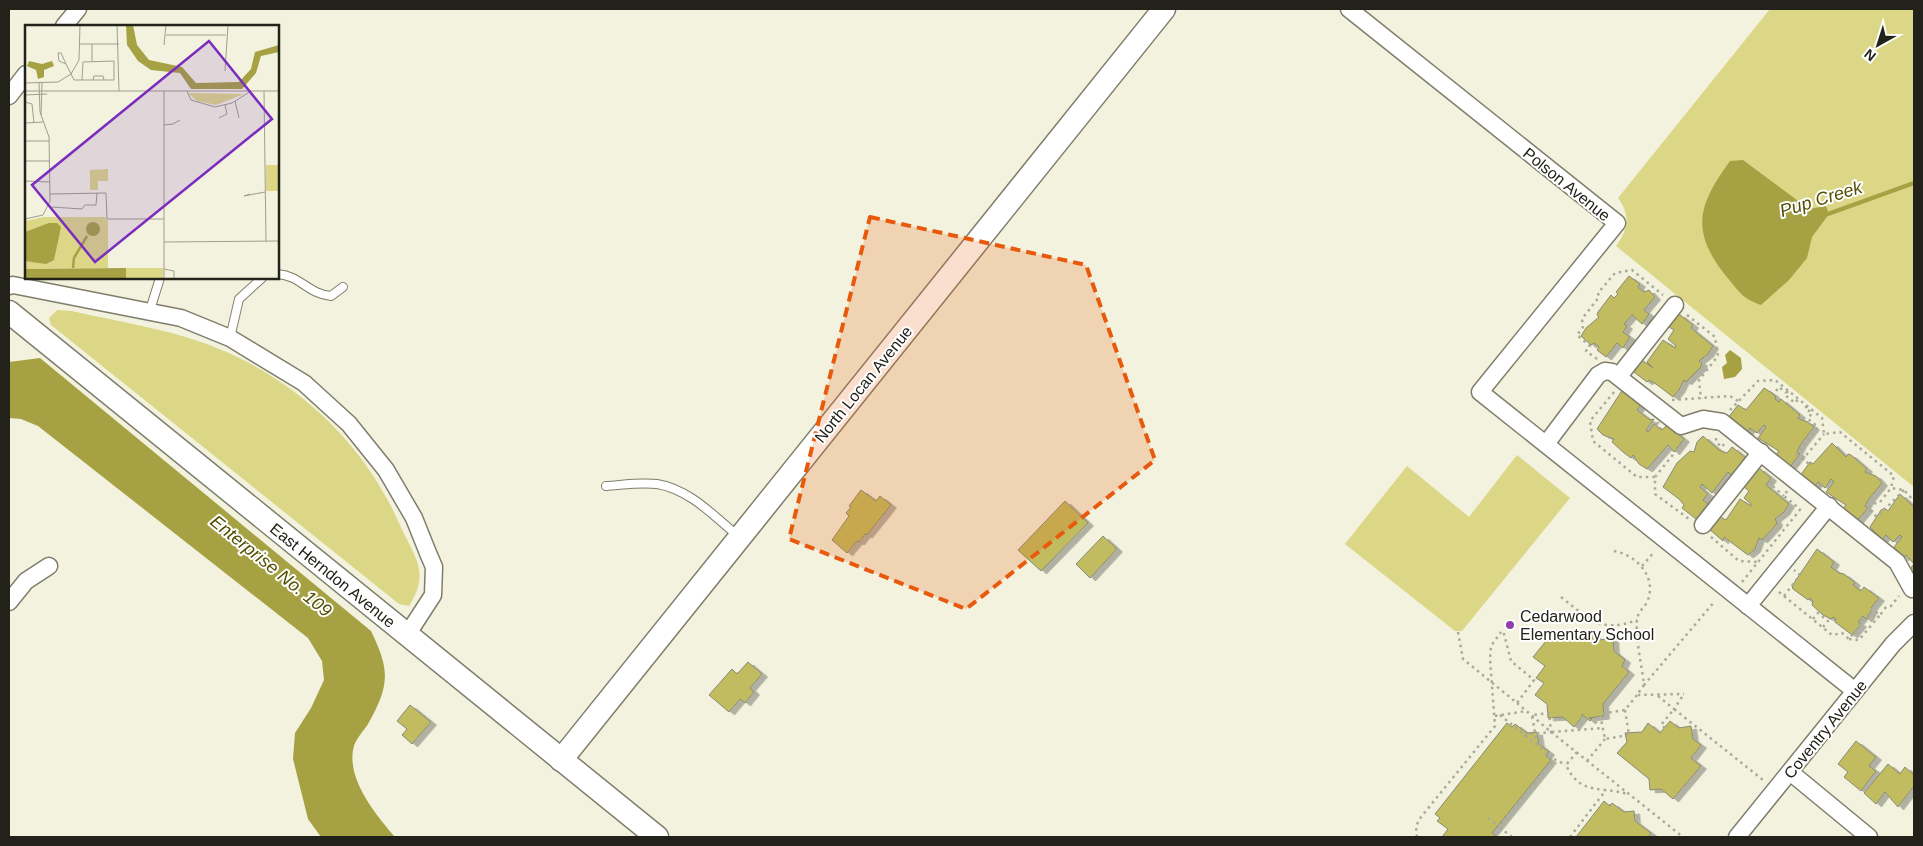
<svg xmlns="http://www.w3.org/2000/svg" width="1923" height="846" font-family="Arial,sans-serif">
<defs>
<filter id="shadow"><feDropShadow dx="5.5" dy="3" stdDeviation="0" flood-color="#0004"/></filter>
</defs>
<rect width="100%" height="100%" fill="#f2f2de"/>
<g fill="#dbd786">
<path d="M1770,9H1914V487L1616,246C1628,230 1631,215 1618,198Z"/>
<path d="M57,310L72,311C115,321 162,328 204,343C290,374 362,439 399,523C414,557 431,571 409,606L399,604L51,325L49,318Z"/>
<path d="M1517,455L1570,498L1462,631H1455L1345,544L1407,466L1469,517Z"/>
</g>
<g fill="#a6a143">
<path d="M1743,160L1809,209L1826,206L1829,214L1812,237L1807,258L1789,280L1761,305C1741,298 1739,291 1726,276C1690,231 1698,205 1730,161Z"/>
<path d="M1730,350L1741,358L1742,369L1735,377L1724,379L1722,367L1727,363L1725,355Z"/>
<path d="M40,358L371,631C390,670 390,685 368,724C364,730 356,739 354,746C345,778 376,815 395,837H321L308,819L293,759L295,733L311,708L324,680L322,661L308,638L38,426L21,419L9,418V362Z"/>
</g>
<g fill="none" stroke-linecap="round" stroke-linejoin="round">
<path stroke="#a6a143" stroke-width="4.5" d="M1825,215L1914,183"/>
</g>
<g fill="#c0bc5e" stroke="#8a8977" filter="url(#shadow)">
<path d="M1629,276L1640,284L1638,287L1644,292L1649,290L1655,297L1644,310L1649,314L1642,324L1632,315L1624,324L1627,326L1623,332L1630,337L1623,348L1617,343L1606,357L1597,350L1599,347L1594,343L1591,345L1581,336L1586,328L1599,317L1597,315L1598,312L1611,295L1614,298L1618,294L1616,292Z"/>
<path d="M1679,314L1693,325L1691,328L1697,333L1713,346L1708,354L1699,361L1702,363L1701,367L1686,382L1684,380L1679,390L1673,397L1656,384L1649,380L1647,382L1634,372L1642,360L1653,368L1647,362L1663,340L1675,348L1676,346L1668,339L1674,330L1669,327Z"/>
<path d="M1764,388L1772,393L1776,397L1775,399L1779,402L1781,399L1800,415L1798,418L1802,420L1808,422L1814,427L1801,444L1797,452L1800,454L1790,467L1775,456L1779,451L1758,438L1766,427L1764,425L1757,433L1750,428L1747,433L1728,418L1738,405L1746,410Z"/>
<path d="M1623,389L1641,405L1637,410L1650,420L1654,419L1646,430L1648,432L1654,424L1662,430L1667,425L1684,439L1674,452L1668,445L1647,469L1639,464L1633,455L1631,458L1623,452L1612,442L1614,439L1603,435L1597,429Z"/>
<path d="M1703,436L1719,450L1727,453L1732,447L1746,458L1731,475L1728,472L1712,493L1702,484L1700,487L1708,494L1703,500L1708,504L1696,519L1682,508L1684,505L1679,499L1663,487L1677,463L1690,451L1694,452L1697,442Z"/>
<path d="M1832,443L1846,457L1848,454L1851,455L1867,469L1865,472L1876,476L1882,483L1869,499L1865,506L1868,508L1857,521L1842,510L1846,505L1826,492L1834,482L1831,479L1825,488L1818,482L1814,487L1800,476L1810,462L1813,464Z"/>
<path d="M1759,468L1771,478L1766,485L1789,504L1784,512L1775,519L1777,522L1776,525L1762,540L1759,538L1755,549L1748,555L1724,537L1723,541L1709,529L1719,516L1726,520L1740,499L1751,506V504L1744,498L1749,491L1744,487Z"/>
<path d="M861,490L876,501L880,496L891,505L867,535L865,534L859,542L857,541L847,553L832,540L849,516L846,513L851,507L849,506Z"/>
<path d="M1900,494L1914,507V573L1910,569L1914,564L1906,555L1903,558L1894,547L1902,537L1900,535L1893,542L1886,535L1882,540L1870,527L1881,510L1885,508L1888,511Z"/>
<path d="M1065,501L1088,523L1041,571L1018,550Z"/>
<path d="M1103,536L1117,549L1090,578L1076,564Z"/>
<path d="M1817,549L1834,562L1831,567L1839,573L1844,574L1853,581L1855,583L1853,585L1861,591L1864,587L1879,598L1871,608L1872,609L1868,617L1866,619L1863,616L1858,622L1861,624L1852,635L1835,622L1836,619L1833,617L1831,619L1823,615L1812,605L1813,601L1810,598L1808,600L1793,589L1792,586Z"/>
<path d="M1575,629L1587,638L1591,632L1600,640L1613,638L1614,651L1625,660L1622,666L1629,672L1603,704L1604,716L1589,718L1592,719L1590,721L1582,714V717L1574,727L1563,717L1548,718L1547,704L1535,695L1544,683L1536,678L1545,666L1533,657L1555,630L1567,640Z"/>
<path d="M748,662L762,674L750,688L754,692L745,703L740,699L729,712L709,695L732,669L737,674Z"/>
<path d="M410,705L431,722L412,744L402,735L407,729L397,721Z"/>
<path d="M1670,721L1679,728L1691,726L1693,739L1701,745L1691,758L1701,766L1673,799L1661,789L1650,790L1649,779L1617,753L1627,742L1625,733L1642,732L1648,723L1660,733Z"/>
<path d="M1507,723L1512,727L1515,724L1527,733L1537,732L1539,744L1549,752L1546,756L1551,760L1492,833L1497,837H1442L1448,829L1437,821L1440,818L1435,814Z"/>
<path d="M1856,741L1876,757L1869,766L1876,771L1861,791L1844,777L1848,772L1838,764Z"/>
<path d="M1888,764L1900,774L1905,767L1914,775V786L1898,807L1885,792L1876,804L1864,793Z"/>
<path d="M1604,801L1610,806L1612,803L1624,812L1634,811L1635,821L1651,833L1648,837H1576Z"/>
</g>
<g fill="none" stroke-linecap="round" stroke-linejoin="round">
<defs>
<g id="lane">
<path d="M278,274C301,276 308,294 331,296L343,287"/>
<path d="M149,313L160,278"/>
<path d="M230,338L239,299L262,278"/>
<path d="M606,486C622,485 640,482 657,484C689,489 714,516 738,536"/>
</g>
<g id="street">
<path d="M1349,9L1617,223L1480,392L1855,691"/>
<path d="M64,26L78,9"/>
<path d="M9,96L26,74"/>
<path d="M9,286L13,285L181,318L230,338L304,383L349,424L386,470L414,518L428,553L434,567L433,595L407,635"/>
<path d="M1619,376L1675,305"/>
<path d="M1546,444L1598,375L1605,371L1612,372L1681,426L1703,419L1722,422L1897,562L1912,589"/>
<path d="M1703,525L1761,452"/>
<path d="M9,602L26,581L49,566"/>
<path d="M1748,606L1829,506"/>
<path d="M1790,772L1869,837"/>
<path d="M1737,837L1893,644L1914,623"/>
</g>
<g id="secondary">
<path d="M9,312L657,837"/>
<path d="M561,760L1164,9"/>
</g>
</defs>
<use href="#lane" stroke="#7f7e6c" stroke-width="10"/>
<use href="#street" stroke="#7f7e6c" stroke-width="19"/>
<use href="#secondary" stroke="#7f7e6c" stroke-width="25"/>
<g stroke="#aaaa9a" stroke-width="2.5" stroke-dasharray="2.5 4" stroke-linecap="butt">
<path d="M1687,315L1715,337L1718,356L1699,380L1701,399"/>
<path d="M1597,359L1586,351L1590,346L1577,335L1583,327L1582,319L1599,297L1598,293L1615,273L1632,270L1663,295"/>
<path d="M1776,391L1779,387L1786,393"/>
<path d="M1788,391L1785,395L1795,403L1798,399"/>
<path d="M1614,392L1590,421L1593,441L1637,477H1655V494L1689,519"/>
<path d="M1672,400L1730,396L1738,401"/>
<path d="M1807,406L1805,408L1812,413L1808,419L1818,427L1797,454L1809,464"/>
<path d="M1730,410L1758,381L1775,380L1822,418L1824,434L1840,432L1894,476L1891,488"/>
<path d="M1716,438V442L1722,447L1724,444"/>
<path d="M1798,465L1824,434"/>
<path d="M1655,477L1684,441"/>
<path d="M1772,482L1770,484L1784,496"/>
<path d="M1904,490L1877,517L1868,509L1872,504L1880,502L1891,488L1904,490L1914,501"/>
<path d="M1787,491L1784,496L1800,509"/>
<path d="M1711,537L1739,561L1758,562"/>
<path d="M1614,551C1637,555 1658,578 1647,602C1644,608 1638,612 1637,619C1635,638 1642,666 1644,685L1715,601"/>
<path d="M1642,566L1654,552"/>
<path d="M1742,582L1803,506"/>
<path d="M1779,592L1832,635L1842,633L1849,639L1872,609L1880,615L1886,607L1891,606L1899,596"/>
<path d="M1784,596L1800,575L1794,570"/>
<path d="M1561,597C1588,618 1600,634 1637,620"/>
<path d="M1813,619L1818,613L1828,621L1823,627"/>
<path d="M1458,632L1463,659L1517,703L1534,680L1511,661L1503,630"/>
<path d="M1849,639L1859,640L1880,615"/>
<path d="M1644,685L1637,695L1684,694"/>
<path d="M1658,696L1674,709L1684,694"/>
<path d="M1517,703L1551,732L1603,728"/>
<path d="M1625,710L1629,735L1605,739L1600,714L1625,710L1637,695"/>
<path d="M1500,715L1554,759"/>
<path d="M1495,716L1526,711"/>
<path d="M1665,728L1661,725L1674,709L1763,780"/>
<path d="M1551,732L1683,837"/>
<path d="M1524,735L1551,732L1549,713L1532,715L1537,745"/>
<path d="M1577,752L1566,765C1580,796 1602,786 1627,794"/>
<path d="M1587,761L1605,739"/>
<path d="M1488,818L1499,827"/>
<path d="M1417,837L1416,826L1421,817L1495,726L1490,659L1491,646L1501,632"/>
<path d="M1512,837L1499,827L1554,759L1566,765"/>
<path d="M1570,837L1606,790"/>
</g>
<use href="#lane" stroke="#fff" stroke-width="8"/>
<use href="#street" stroke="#fff" stroke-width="16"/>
<use href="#secondary" stroke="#fff" stroke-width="22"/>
</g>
<path fill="#e8590c" fill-opacity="0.2" stroke="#e8590c" stroke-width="4" stroke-dasharray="10 6" stroke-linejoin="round" d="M870,217L1086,265L1155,460L966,609L789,539Z"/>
<circle fill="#913ead" stroke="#fff" stroke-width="2" cx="1510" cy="625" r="5"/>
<g text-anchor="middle" stroke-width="4" stroke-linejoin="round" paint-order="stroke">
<g font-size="16" fill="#22211a" stroke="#fff">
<text transform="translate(1567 184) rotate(39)" y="6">Polson Avenue</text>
<text transform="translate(863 384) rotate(-51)" y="6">North Locan Avenue</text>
<text transform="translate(333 575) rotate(39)" y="6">East Herndon Avenue</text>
<text transform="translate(1825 729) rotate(-51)" y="6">Coventry Avenue</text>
</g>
<g font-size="16" fill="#22211a" stroke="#fff" text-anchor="start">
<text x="1520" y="622">Cedarwood<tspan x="1520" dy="18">Elementary School</tspan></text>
</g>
<g font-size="18" font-style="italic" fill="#524e01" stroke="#fff">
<text transform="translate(1821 199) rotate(-17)" y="6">Pup Creek</text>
<text transform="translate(271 566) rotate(39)" y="6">Enterprise No. 109</text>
</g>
</g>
<g transform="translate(25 25)">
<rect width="254" height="254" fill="#f2f2de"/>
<path d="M164,69L165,68L219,69L191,80L172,76ZM241,140H254V166H241ZM83,144V156H73V165H65V145ZM19,192H80L83,197V243L0,244V196ZM101,243H138V253H101Z" fill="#dbd786"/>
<path d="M101,0H108L112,20L124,35L157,42L171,58L214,57L226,44L230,27L254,20V27L236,31L231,48L217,64H166L155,48L126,45L113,36L102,20ZM4,36L17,39L27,36L29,41L19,45V52L13,54L11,45L2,41ZM61 204a7 7 0 1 1 14 0a7 7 0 1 1-14 0ZM24,198H32L36,202L29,235L21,239L0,236V207ZM101,243V253H0V244Z" fill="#a6a143"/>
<path fill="none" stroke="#a6a143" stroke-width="2.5" d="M48,243L49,233L62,211"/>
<path fill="none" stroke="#9f9e90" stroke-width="1" d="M92,0L94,66M141,10H201M55,19H94M67,19V36M139,20L141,0M41,39L36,28H33L34,36L41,39L49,55H89V36M200,46L203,0M57,55L58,37L89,36M68,55L69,51H78L79,55M0,58L33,57L46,49L54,35L55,0M0,66H254M139,66V253M162,66L166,75L190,82L207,78L226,66M239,66L241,217M0,70L22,69M210,76L214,93M0,77L7,79L9,98M16,90L17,58M194,93L202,89L200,80M0,98L18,97M139,100L148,99L155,95M0,116H24M0,136H25M0,156L25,157M25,169L81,168L82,194H139M225,169L219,171L240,167M27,182L57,184L60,180H71L72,168M0,194L18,190L25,176L24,112L15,87L14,58M139,217L254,216M139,244L149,246V253"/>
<path fill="#7b2cbf" fill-opacity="0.15" stroke="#7b2cbf" stroke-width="2.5" d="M184,16L247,94L70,237L7,160Z"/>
<rect width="254" height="254" fill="none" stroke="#22211a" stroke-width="2.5"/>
</g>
<rect width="1923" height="846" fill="none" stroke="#22211a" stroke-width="20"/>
<g transform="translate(1878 45) rotate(219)" stroke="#ffffff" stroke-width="4" paint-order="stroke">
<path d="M0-4L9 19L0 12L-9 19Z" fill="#22211a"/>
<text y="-8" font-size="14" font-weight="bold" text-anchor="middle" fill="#22211a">N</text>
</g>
</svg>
